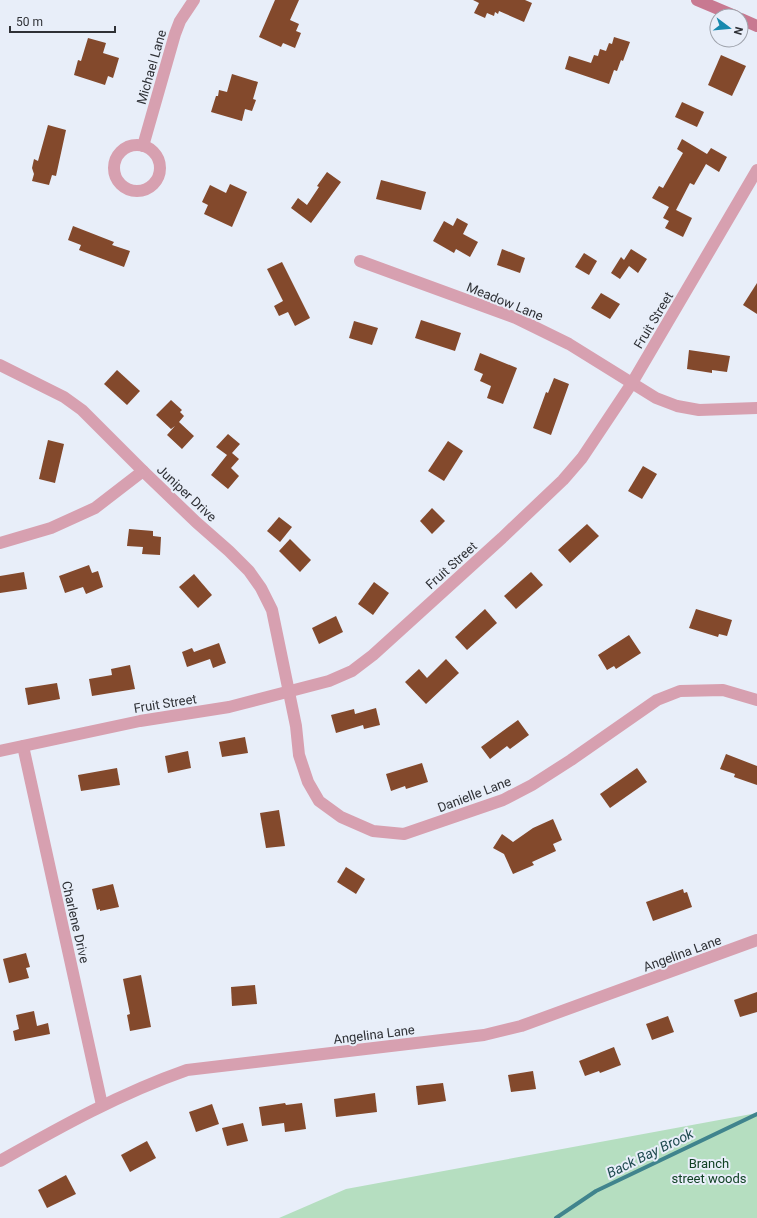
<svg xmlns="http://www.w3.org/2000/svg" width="757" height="1218" font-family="Roboto,sans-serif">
<rect width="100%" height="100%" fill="#e8eef9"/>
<path fill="#b5dec0" d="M757,1113V1218H279L346,1189Z"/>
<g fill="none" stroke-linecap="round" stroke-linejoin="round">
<path stroke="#40848d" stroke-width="4" d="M556,1218L596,1191L757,1114"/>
</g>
<g fill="#83492c">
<path d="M275,0H299L290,20L299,24L296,31L301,33L295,48L283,43L281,47L259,37Z"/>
<path d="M473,0H525L532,3L524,22L499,11L498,14L495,12L494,16L487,13L485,18L474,13L479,3Z"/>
<path d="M614,37L630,42L623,61L621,60L617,71L614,70L609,84L565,69L569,56L591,63L594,55L598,56L600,49L606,51L609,43L612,44Z"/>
<path d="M88,38L106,43L103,53L119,58L113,78L108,76L105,85L74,75L78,60L81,61Z"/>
<path d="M721,55L746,66L732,96L708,85Z"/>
<path d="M232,74L258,82L253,99L256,100L252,111L245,109L242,121L211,112L216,96H218L219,90L227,92Z"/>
<path d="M682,102L704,112L697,127L675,117Z"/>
<path d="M48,125L66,130L56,176L52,175L49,185L32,181L34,174L32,168L34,159L38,161Z"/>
<path d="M682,139L707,154L711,148L727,157L719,172L706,164L694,185L690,183L676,210L692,218L683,237L665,228L669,221L663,218L669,207L652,198L659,186L663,188L683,153L677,149Z"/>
<path d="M327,172L341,182L311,223L291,208L298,198L307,205L319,187L317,186Z"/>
<path d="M381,180L426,192L421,210L376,199Z"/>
<path d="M230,184L247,192L232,227L204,214L208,205L202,202L210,185L226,193Z"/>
<path d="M457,218L468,224L463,234L478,242L470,257L456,249L454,253L433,241L444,221L453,226Z"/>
<path d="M73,226L114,242L112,245L130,251L124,267L79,250L81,245L68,240Z"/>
<path d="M502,249L525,258L520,273L497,265Z"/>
<path d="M631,249L647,259L638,273L629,266L620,279L611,273L621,257L624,260Z"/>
<path d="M584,253L597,261L589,275L575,267Z"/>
<path d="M282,262L310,318L295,326L288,312L279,316L274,306L283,301L267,269Z"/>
<path d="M757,283V314L743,305Z"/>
<path d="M601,293L620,304L610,319L591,308Z"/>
<path d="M421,320L461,333L455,351L415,338Z"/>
<path d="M354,321L378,328L372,345L349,338Z"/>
<path d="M689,350L730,356L727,372L712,370V373L687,369Z"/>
<path d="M480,353L517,368L503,404L487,398L491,386L480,381L483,374L474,370Z"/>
<path d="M117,370L140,391L127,405L104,384Z"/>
<path d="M554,378L569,384L551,435L533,428L546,392L548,393Z"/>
<path d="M171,400L182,410L180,412L184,416L179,422L194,436L182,449L167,435L175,426L171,429L156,415Z"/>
<path d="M228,434L240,444L232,453L239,459L231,468L239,476L228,489L211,475L227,455L216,447Z"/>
<path d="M48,440L64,444L55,483L39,479Z"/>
<path d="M448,441L463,451L444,481L428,471Z"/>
<path d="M643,466L657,474L642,499L628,491Z"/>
<path d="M432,508L445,521L432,534L420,521Z"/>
<path d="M279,517L292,527L280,542L267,531Z"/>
<path d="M587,524L599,536L570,563L558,550Z"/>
<path d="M129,529L153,531V536L161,537L160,555L142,554L143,547L127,546Z"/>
<path d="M290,539L311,560L300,572L279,551Z"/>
<path d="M89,565L92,573L98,571L103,587L86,594L83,587L65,593L59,576Z"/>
<path d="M24,572L27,589L0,593V576Z"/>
<path d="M531,572L543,585L516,609L504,596Z"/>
<path d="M194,574L212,595L198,608L179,587Z"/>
<path d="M374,582L389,593L373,615L358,604Z"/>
<path d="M485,609L497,623L467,650L455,637Z"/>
<path d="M696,609L732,620L727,636L719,634L718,637L689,628Z"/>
<path d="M336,616L343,632L319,644L312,628Z"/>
<path d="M629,635L641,653L616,669L614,666L607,670L598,655Z"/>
<path d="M219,643L226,663L213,668L210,659L187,667L182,652L192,648L194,652Z"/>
<path d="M446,659L459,673L426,704L405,682L419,669L427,678Z"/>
<path d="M130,665L135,689L92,696L89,679L112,675L111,669Z"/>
<path d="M57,683L60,699L28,705L25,688Z"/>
<path d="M376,708L380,725L364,729L363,725L336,733L331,715L354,709L355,714Z"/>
<path d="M518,720L529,735L510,749L507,746L490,759L481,747Z"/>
<path d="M245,737L248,753L222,757L219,742Z"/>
<path d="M188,751L191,768L168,773L165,756Z"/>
<path d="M726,754L757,766V785L734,777L735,774L720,769Z"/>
<path d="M422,763L428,782L406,789L405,786L391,791L386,774Z"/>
<path d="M117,768L120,785L81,791L78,775Z"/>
<path d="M637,768L647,782L610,808L600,794Z"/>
<path d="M279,810L285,846L266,848L260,813Z"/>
<path d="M553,819L562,840L553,844L556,851L532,862L534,865L513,874L504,854L493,848L502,834L513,842L533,828Z"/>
<path d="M346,867L365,879L356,894L337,882Z"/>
<path d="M113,884L119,907L100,911V909L97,910L92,889Z"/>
<path d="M683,889L684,893L687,892L692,907L653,921L646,902Z"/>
<path d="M26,953L30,967L26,968L29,978L9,983L3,959Z"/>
<path d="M141,975L151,1027L130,1031L127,1015L130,1014L123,979Z"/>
<path d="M255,985L257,1004L232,1006L231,987Z"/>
<path d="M757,992V1012L740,1017L734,1000Z"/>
<path d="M34,1011L37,1026L48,1023L50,1034L15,1041L13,1031L19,1029L16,1015Z"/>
<path d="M668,1016L674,1032L652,1040L646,1024Z"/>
<path d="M614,1047L621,1065L600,1073L599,1071L585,1076L579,1061Z"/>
<path d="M533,1071L536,1089L511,1092L508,1075Z"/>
<path d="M443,1083L446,1101L418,1105L416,1086Z"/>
<path d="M375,1093L377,1112L336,1117L334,1099Z"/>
<path d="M285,1103L286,1105L302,1103L306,1129L285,1132L284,1123L262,1126L259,1107Z"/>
<path d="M212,1104L219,1124L196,1132L189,1112Z"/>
<path d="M243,1123L248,1141L227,1146L222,1128Z"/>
<path d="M147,1141L156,1158L130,1172L121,1155Z"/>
<path d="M66,1175L76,1194L47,1208L38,1190Z"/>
</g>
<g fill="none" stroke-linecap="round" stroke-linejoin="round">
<g stroke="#d7a0b0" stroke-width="12">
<circle cx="137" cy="168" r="23"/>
<path d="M143,146L175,34L180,21L194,0"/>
<path d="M360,261L516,318L569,344L656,398L677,406L699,410L757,408"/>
<path d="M0,365L64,397L82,410L143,471L196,522L229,551L249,571L261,588L272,610L296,726L299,755L308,782L319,801L341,817L373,831L404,834L503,800L532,785L571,760L657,700L680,691L723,690L757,700"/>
<path d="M0,543L51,528L95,508L143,471"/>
<path d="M23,746L102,1105"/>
<path d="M0,1161C60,1127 121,1093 187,1070L484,1035L521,1026L757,940"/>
</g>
<path stroke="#d7a0b0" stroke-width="12" d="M0,751L140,721L229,707L329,681L352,671L373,655L502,538L563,480L582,458L632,383L757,170"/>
<g stroke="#c87991" stroke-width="12">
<path d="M697,0L735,16"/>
<path d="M741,19L757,26"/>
</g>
</g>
<g text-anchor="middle" stroke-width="4" stroke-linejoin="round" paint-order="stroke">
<g font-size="13" fill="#2f3136" stroke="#e8eef9">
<text transform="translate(151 67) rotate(-74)" y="5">Michael Lane</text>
<text transform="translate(505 301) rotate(22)" y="5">Meadow Lane</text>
<text transform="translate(653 320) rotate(-59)" y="5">Fruit Street</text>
<text transform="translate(187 493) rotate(43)" y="5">Juniper Drive</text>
<text transform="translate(451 565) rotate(-42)" y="5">Fruit Street</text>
<text transform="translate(165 703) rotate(-9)" y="5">Fruit Street</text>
<text transform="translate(474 794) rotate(-21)" y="5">Danielle Lane</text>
<text transform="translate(76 922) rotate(77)" y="5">Charlene Drive</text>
<text transform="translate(682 953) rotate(-20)" y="5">Angelina Lane</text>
<text transform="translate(374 1034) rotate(-7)" y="5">Angelina Lane</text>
</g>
<g font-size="13" fill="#114124" stroke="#e8eef9">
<text x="709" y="1168">Branch<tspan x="709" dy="15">street woods</tspan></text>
</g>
<g font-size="14" font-style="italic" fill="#1f4a4f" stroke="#e8eef9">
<text transform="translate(650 1153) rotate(-26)" y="5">Back Bay Brook</text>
</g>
</g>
<g transform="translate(729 28) rotate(106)"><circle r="19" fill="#e8eef9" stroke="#9ea2ab"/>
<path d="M0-3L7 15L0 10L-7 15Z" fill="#1889ae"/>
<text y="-6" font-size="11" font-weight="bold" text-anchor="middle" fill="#2f3136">N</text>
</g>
<path d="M10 26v6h105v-6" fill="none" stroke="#2f3136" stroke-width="2"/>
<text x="16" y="26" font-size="12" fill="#2f3136" stroke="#e8eef9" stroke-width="3" paint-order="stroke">50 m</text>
</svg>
